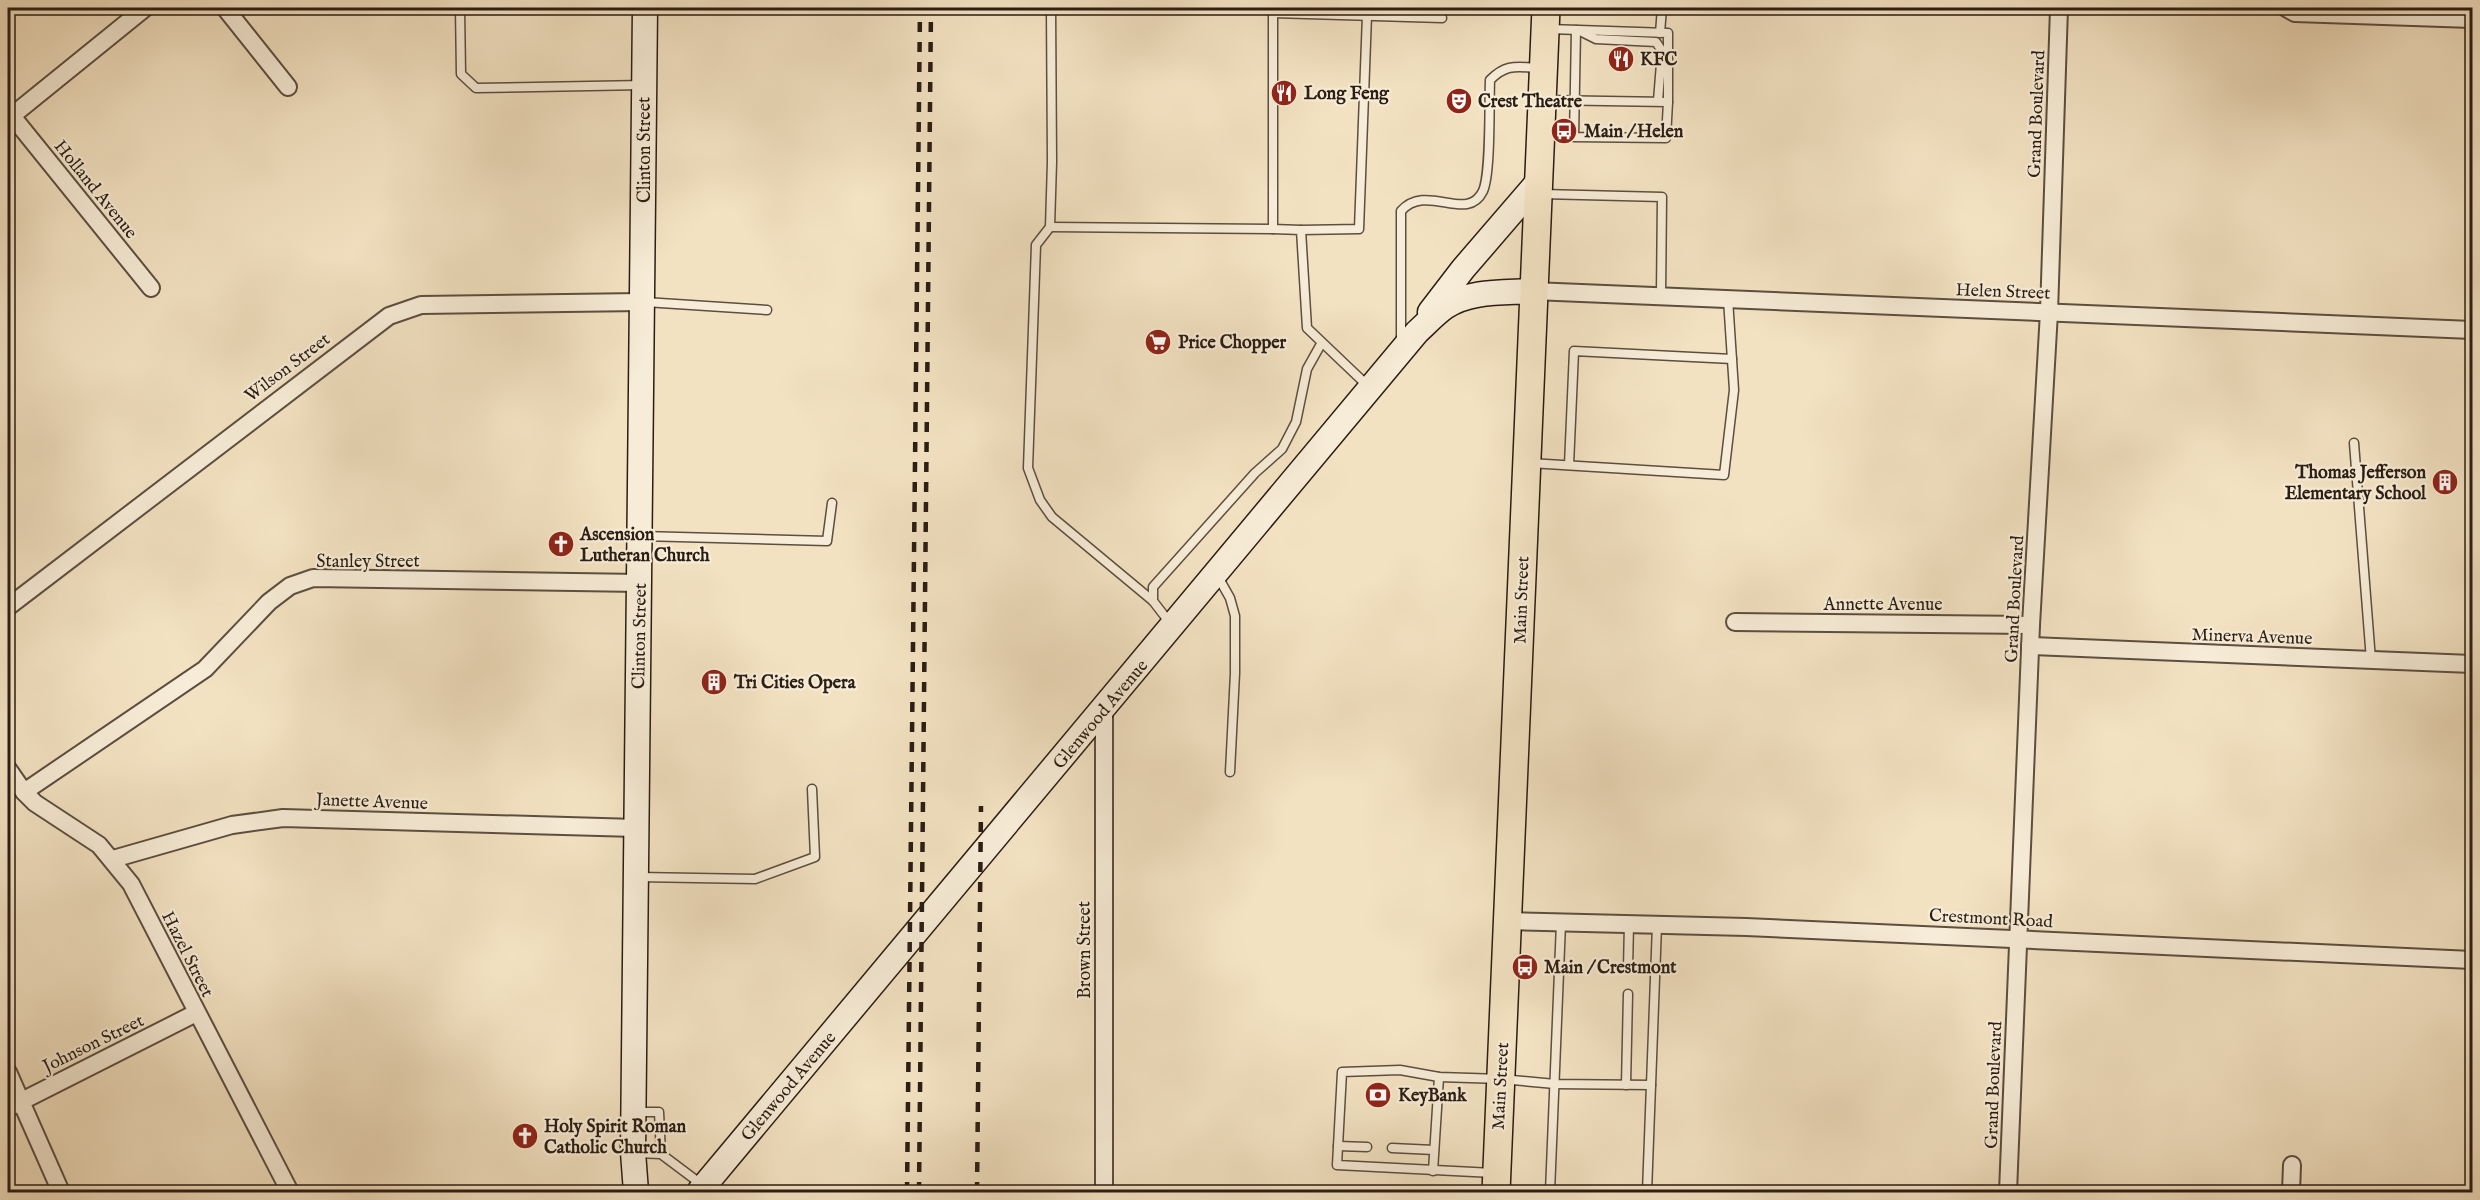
<svg xmlns="http://www.w3.org/2000/svg" width="2480" height="1200" font-family="'IM FELL English',serif">
<rect width="100%" height="100%" fill="#f3e2c2"/>
<filter id="stains"><feTurbulence type="fractalNoise" baseFrequency=".00333" numOctaves="4"/><feColorMatrix values="0 0 0 0 .2 0 0 0 0 .09 0 0 0 0 .02 0 0 0 .5 -.17"/></filter>
<radialGradient id="worn" r=".72"><stop offset=".6" stop-color="#630" stop-opacity="0"/><stop offset="1" stop-color="#630" stop-opacity=".3"/></radialGradient>
<g fill="none" stroke-linecap="round" stroke-linejoin="round">
<defs>
<g id="lane">
<path d="M460,8L461,74L476,88L644,85"/>
<path d="M1051,8L1052,162L1050,227L1036,245L1028,468L1040,500L1052,517L1153,601"/>
<path d="M1273,8V229L1301,230L1307,328L1370,388"/>
<path d="M1273,13L1442,18"/>
<path d="M1576,30L1574,137L1666,138L1668,102"/>
<path d="M1582,32L1596,39L1656,42L1662,51L1658,101"/>
<path d="M1660,33L1662,8"/>
<path d="M1544,100L1668,102V33L1549,29"/>
<path d="M1542,194L1662,197L1661,296"/>
<path d="M1050,227L1273,229"/>
<path d="M1301,230L1359,229L1367,15"/>
<path d="M645,302L767,310"/>
<path d="M1401,342V211C1427,182 1467,224 1483,191C1491,173 1489,104 1490,80C1507,63 1517,67 1540,68"/>
<path d="M2354,443L2371,660"/>
<path d="M1530,463L1724,475L1734,390L1728,299"/>
<path d="M1569,465L1574,351L1732,359"/>
<path d="M641,536L827,541L832,503"/>
<path d="M1217,575L1230,598L1235,616V673L1230,772"/>
<path d="M1170,623L1153,601V587L1255,473L1282,449L1296,422L1307,369L1321,344"/>
<path d="M638,877L755,879L815,857L812,789"/>
<path d="M1628,969L1629,924"/>
<path d="M1626,1085L1628,994"/>
<path d="M636,1112H659L661,1154"/>
<path d="M1338,1146L1367,1147"/>
<path d="M1392,1148L1434,1150"/>
<path d="M634,1153L661,1154L701,1184"/>
<path d="M1433,1171L1439,1077"/>
<path d="M1493,1173L1337,1165L1342,1072L1400,1070L1439,1077L1501,1079L1555,1084L1651,1085L1657,925"/>
<path d="M1550,1192L1561,923"/>
<path d="M1647,1192L1651,1085"/>
</g>
<g id="street">
<path d="M225,8L288,87"/>
<path d="M2286,8L2295,13L2472,19"/>
<path d="M12,116L151,288"/>
<path d="M8,119L145,8"/>
<path d="M1533,291L2472,330"/>
<path d="M8,607L389,316L421,305L642,302"/>
<path d="M1735,622L2031,625"/>
<path d="M2030,646L2472,664"/>
<path d="M8,769L24,792L35,803L99,845L131,884L290,1192"/>
<path d="M24,792L205,669L269,602L290,586L313,578L640,583"/>
<path d="M113,859L232,825L283,818L636,828"/>
<path d="M1508,921L1746,927L2472,960"/>
<path d="M8,1072L61,1192"/>
<path d="M8,1108L196,1013"/>
<path d="M1104,1192V708"/>
<path d="M2008,1192L2031,625L2049,312L2059,8"/>
<path d="M2291,1192L2292,1165"/>
</g>
<g id="secondary">
<path d="M1430,312L1463,269L1538,182"/>
<path d="M636,1192L633,1152C636,771 642,389 645,8"/>
<path d="M699,1192L1417,332C1426,324 1435,314 1445,307C1470,290 1504,293 1533,291"/>
</g>
<path id="primary" d="M1496,1192L1546,8"/>
</defs>
<use href="#lane" stroke="#5c4e40" stroke-width="11"/>
<use href="#street" stroke="#5c4e40" stroke-width="20"/>
<use href="#secondary" stroke="#2a1d14" stroke-width="27"/>
<use href="#primary" stroke="#2a1d14" stroke-width="30"/>
<use href="#lane" stroke="#f7ecd7" stroke-width="8"/>
<use href="#street" stroke="#f7ecd7" stroke-width="16"/>
<use href="#secondary" stroke="#f7ecd7" stroke-width="24"/>
<use href="#primary" stroke="#f3e2c2" stroke-width="27"/>
<g stroke="#2a1d14" stroke-width="4.5" stroke-dasharray="10 10" stroke-linecap="butt">
<path d="M907,1192L920,8"/>
<path d="M919,1192L931,8"/>
<path d="M977,1192L981,806"/>
</g>
</g>
<defs>
<symbol id="restaurant-disc" viewBox="-11 -11 22 22"><circle r="9.5" fill="#8f2418" stroke="#f7ecd7"/><path d="M-5-6h1v4h1v-4h1v4h1v-4h1v5L-1.5 .5V6h-2V.5L-5-1ZM5-6V6H3V1.5H1.5Q1.5-4 5-6Z" fill="#fff"/></symbol>
<symbol id="theatre-disc" viewBox="-11 -11 22 22"><circle r="9.5" fill="#8f2418" stroke="#f7ecd7"/><path d="M-5-5.5Q0-4 5-5.5V0Q5 5 0 6Q-5 5-5 0ZM-3.3-2.5H-1v1.5H-3.3ZM1-2.5H3.3v1.5H1ZM-2.8 1Q0 5.5 2.8 1Z" fill="#fff"/></symbol>
<symbol id="bus-disc" viewBox="-11 -11 22 22"><circle r="9.5" fill="#8f2418" stroke="#f7ecd7"/><path d="M-5-6H5V4H4V6H2V4H-2V6H-4V4H-5ZM-3.5-4V0h7V-4ZM-3.5 1.2v1.5H-2V1.2ZM2 1.2v1.5H3.5V1.2Z" fill="#fff"/></symbol>
<symbol id="supermarket-disc" viewBox="-11 -11 22 22"><circle r="9.5" fill="#8f2418" stroke="#f7ecd7"/><path d="M-6-5.5h2.5l.6 2H6L4.5 2H-2.5L-4.4-4H-6ZM-1.5 3.2a1.3 1.3 0 1 0 .1 0ZM3 3.2a1.3 1.3 0 1 0 .1 0Z" fill="#fff"/></symbol>
<symbol id="building-disc" viewBox="-11 -11 22 22"><circle r="9.5" fill="#8f2418" stroke="#f7ecd7"/><path d="M-4-6H4V6H1V3H-1V6H-4ZM-2.5-4.3h1.7v1.8h-1.7ZM.8-4.3h1.7v1.8H.8ZM-2.5-1h1.7V.8h-1.7ZM.8-1h1.7V.8H.8Z" fill="#fff"/></symbol>
<symbol id="church-disc" viewBox="-11 -11 22 22"><circle r="9.5" fill="#8f2418" stroke="#f7ecd7"/><path d="M-1.2-6h2.4v3.5h3.3v2.4h-3.3V6h-2.4V-.1h-3.3v-2.4h3.3Z" fill="#fff"/></symbol>
<symbol id="bank-disc" viewBox="-11 -11 22 22"><circle r="9.5" fill="#8f2418" stroke="#f7ecd7"/><path d="M-6-4H6V4H-6ZM0-2.3a2.3 2.3 0 1 0 0 4.6a2.3 2.3 0 1 0 0-4.6Z" fill="#fff"/></symbol>
</defs>
<g fill-rule="evenodd">
<use href="#restaurant-disc" x="1606" y="44" width="30" height="30"/>
<use href="#restaurant-disc" x="1269" y="78" width="30" height="30"/>
<use href="#theatre-disc" x="1444" y="86" width="30" height="30"/>
<use href="#bus-disc" x="1549" y="116" width="30" height="30"/>
<use href="#supermarket-disc" x="1143" y="327" width="30" height="30"/>
<use href="#building-disc" x="2430" y="467" width="30" height="30"/>
<use href="#church-disc" x="546" y="529" width="30" height="30"/>
<use href="#building-disc" x="699" y="667" width="30" height="30"/>
<use href="#bus-disc" x="1510" y="952" width="30" height="30"/>
<use href="#bank-disc" x="1363" y="1080" width="30" height="30"/>
<use href="#church-disc" x="510" y="1121" width="30" height="30"/>
</g>
<g text-anchor="middle" stroke-width="4.5" stroke-linejoin="round" paint-order="stroke">
<g font-size="18" font-weight="bold" fill="#2a1d14" stroke="#f7ecd7" text-anchor="start">
<text x="1640" y="65">KFC</text>
<text x="1304" y="99">Long Feng</text>
<text x="1478" y="107">Crest Theatre</text>
<text x="1584" y="137">Main / Helen</text>
<text x="1178" y="348">Price Chopper</text>
<text x="2426" y="478" text-anchor="end">Thomas Jefferson<tspan x="2426" dy="21">Elementary School</tspan></text>
<text x="580" y="540">Ascension<tspan x="580" dy="21">Lutheran Church</tspan></text>
<text x="734" y="688">Tri Cities Opera</text>
<text x="1544" y="973">Main / Crestmont</text>
<text x="1398" y="1101">KeyBank</text>
<text x="544" y="1132">Holy Spirit Roman<tspan x="544" dy="21">Catholic Church</tspan></text>
</g>
<g font-size="18" fill="#2a1d14" stroke="#f7ecd7">
<text transform="translate(2036 114) rotate(-88)" y="6">Grand Boulevard</text>
<text transform="translate(644 150) rotate(-90)" y="6">Clinton Street</text>
<text transform="translate(96 189) rotate(51)" y="6">Holland Avenue</text>
<text transform="translate(2003 291) rotate(2)" y="6">Helen Street</text>
<text transform="translate(287 367) rotate(-37)" y="6">Wilson Street</text>
<text x="368" y="567">Stanley Street</text>
<text transform="translate(2014 599) rotate(-87)" y="6">Grand Boulevard</text>
<text transform="translate(1521 600) rotate(-88)" y="6">Main Street</text>
<text x="1883" y="610">Annette Avenue</text>
<text transform="translate(639 636) rotate(-89)" y="6">Clinton Street</text>
<text transform="translate(2252 636) rotate(2)" y="6">Minerva Avenue</text>
<text transform="translate(1100 714) rotate(-50)" y="6">Glenwood Avenue</text>
<text transform="translate(372 801) rotate(2)" y="6">Janette Avenue</text>
<text transform="translate(1991 918) rotate(3)" y="6">Crestmont Road</text>
<text transform="translate(1084 950) rotate(-90)" y="6">Brown Street</text>
<text transform="translate(188 954) rotate(63)" y="6">Hazel Street</text>
<text transform="translate(93 1043) rotate(-26)" y="6">Johnson Street</text>
<text transform="translate(1993 1085) rotate(-88)" y="6">Grand Boulevard</text>
<text transform="translate(788 1086) rotate(-50)" y="6">Glenwood Avenue</text>
<text transform="translate(1500 1086) rotate(-87)" y="6">Main Street</text>
</g>
</g>
<rect width="2480" height="1200" fill="none" stroke="#f3e2c2" stroke-width="30"/>
<rect x="9" y="9" width="2462" height="1182" fill="none" stroke="#2a1d14" stroke-width="3"/>
<rect x="15" y="15" width="2450" height="1170" fill="none" stroke="#2a1d14" stroke-width="1.5"/>
<rect width="100%" height="100%" filter="url(#stains)"/>
<rect width="100%" height="100%" fill="url(#worn)"/>
</svg>
